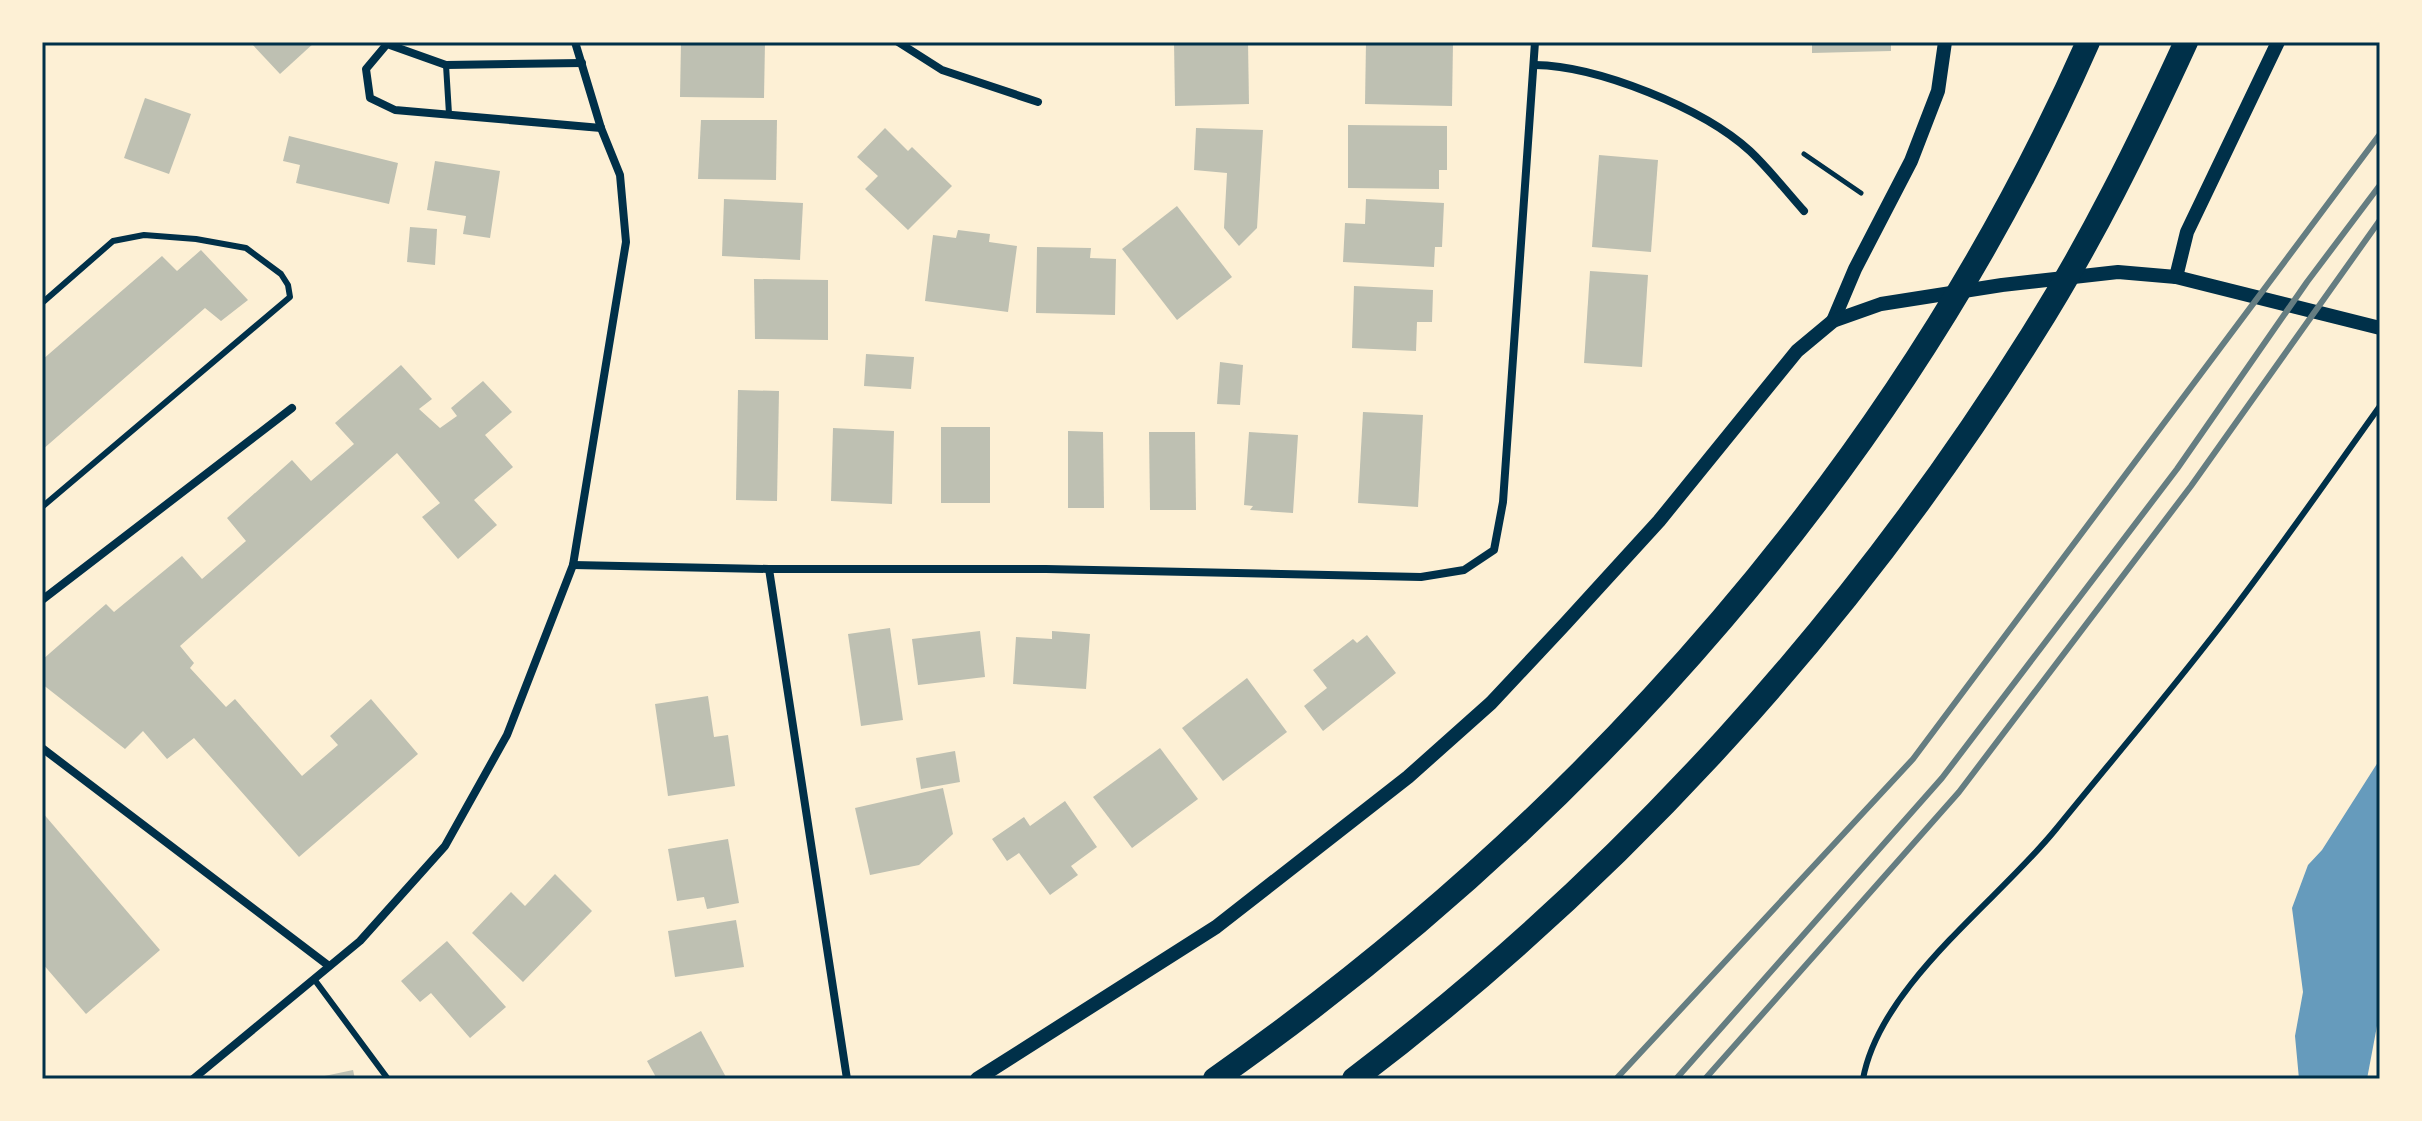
<svg xmlns="http://www.w3.org/2000/svg" width="2422" height="1121" font-family="Arial,sans-serif">
<rect width="100%" height="100%" fill="#fdf0d5"/>
<path fill="#669bbc" d="M2380,759V1010L2367,1079H2299L2295,1036L2303,992L2292,908L2308,865L2322,850Z"/>
<g fill="#bec0b2">
<path d="M255,42H315L280,74L252,44Z"/>
<path d="M681,42H765L764,98L680,97Z"/>
<path d="M1174,42H1248L1249,104L1175,106Z"/>
<path d="M1366,42H1453L1452,106L1365,104Z"/>
<path d="M1812,42H1891V51L1812,53Z"/>
<path d="M145,98L191,114L169,174L124,158Z"/>
<path d="M701,120H777L776,180L698,179Z"/>
<path d="M1348,125L1447,126V170H1439V189L1348,188Z"/>
<path d="M885,128L908,151L912,147L952,186L908,230L865,189L878,176L857,157Z"/>
<path d="M1196,128L1263,130L1257,228L1239,246L1224,228L1227,173L1194,170Z"/>
<path d="M289,136L398,163L389,204L296,183L300,165L283,161Z"/>
<path d="M1599,155L1658,160L1651,252L1592,247Z"/>
<path d="M435,161L500,171L490,238L463,234L466,216L427,210Z"/>
<path d="M724,199L803,203L800,260L722,256Z"/>
<path d="M1366,199L1444,203L1442,247H1435L1434,267L1343,262L1345,223L1365,224Z"/>
<path d="M1177,206L1232,277L1177,320L1122,249Z"/>
<path d="M410,227L437,229L435,265L407,262Z"/>
<path d="M958,230L990,234L989,242L1017,246L1008,312L925,301L933,235L956,238Z"/>
<path d="M1037,247L1091,248L1090,258L1116,259L1115,315L1036,313Z"/>
<path d="M201,250L248,300L221,321L205,308L42,450V360L162,256L177,271Z"/>
<path d="M1590,271L1648,275L1642,367L1584,363Z"/>
<path d="M754,279L828,280V340L755,339Z"/>
<path d="M1354,286L1433,290L1432,322H1417L1416,351L1352,348Z"/>
<path d="M866,354L914,357L911,389L864,386Z"/>
<path d="M1220,362L1243,365L1240,405L1217,404Z"/>
<path d="M401,365L432,399L419,409L440,428L457,416L451,408L483,381L512,412L485,435L513,467L474,500L497,525L458,559L422,517L440,503L397,453L180,646L194,663L190,668L226,707L235,699L302,776L338,745L330,736L371,699L418,754L299,857L194,738L167,759L143,731L125,749L42,684V660L106,604L114,612L182,556L202,579L246,541L227,518L292,460L311,481L354,444L335,423Z"/>
<path d="M738,390L779,391L777,501L736,500Z"/>
<path d="M1363,412L1423,415L1418,507L1358,503Z"/>
<rect x="941" y="427" width="49" height="76"/>
<path d="M833,428L894,431L892,504L831,501Z"/>
<path d="M1068,431L1103,432L1104,508H1068Z"/>
<path d="M1149,432H1195L1196,510H1150Z"/>
<path d="M1249,432L1298,435L1293,513L1250,510L1253,506L1244,505Z"/>
<path d="M890,628L903,720L861,726L848,634Z"/>
<path d="M980,631L985,677L918,685L912,639Z"/>
<path d="M1052,631L1090,634L1086,689L1013,684L1016,637L1052,639Z"/>
<path d="M1367,635L1396,673L1323,731L1304,706L1327,688L1313,670L1353,639L1357,643Z"/>
<path d="M1247,678L1287,732L1223,781L1182,728Z"/>
<path d="M708,696L714,737L728,735L735,786L668,796L655,704Z"/>
<path d="M1160,748L1198,799L1132,848L1093,797Z"/>
<path d="M955,751L960,782L921,789L916,758Z"/>
<path d="M943,788L953,834L919,865L870,875L855,808Z"/>
<path d="M1065,801L1097,847L1071,866L1078,875L1050,895L1019,853L1007,861L992,839L1024,817L1030,826Z"/>
<path d="M42,812L160,950L86,1014L42,963Z"/>
<path d="M728,839L739,903L707,909L704,897L677,901L668,849Z"/>
<path d="M555,874L592,911L523,982L472,933L511,892L525,906Z"/>
<path d="M736,920L744,967L675,977L668,931Z"/>
<path d="M447,941L506,1007L470,1038L431,993L420,1002L401,981Z"/>
<path d="M701,1031L727,1079H657L647,1061Z"/>
<path d="M353,1070L355,1079H315V1078Z"/>
</g>
<g fill="none" stroke-linecap="round" stroke-linejoin="round">
<path stroke="#003049" stroke-width="5" d="M1804,154L1861,193"/>
<g stroke="#003049" stroke-width="6">
<path d="M446,65L449,114"/>
<path d="M42,303L113,241L144,235L196,239L246,248L281,274L288,285L290,297L42,507"/>
<path d="M314,979L388,1079"/>
<path d="M1863,1079C1880,985 1997,902 2056,829C2116,755 2178,683 2235,607C2285,541 2332,473 2380,406"/>
</g>
<g stroke="#003049" stroke-width="8">
<path d="M898,42L942,70L1038,102"/>
<path d="M582,63L446,65L387,44L366,69L370,98L395,110L601,128"/>
<path d="M1535,65C1598,66 1703,108 1750,151C1770,170 1786,191 1804,211"/>
<path d="M573,565L769,569H1046L1421,577L1464,570L1494,550L1503,502L1535,42"/>
<path d="M769,569L847,1079"/>
<path d="M42,600L292,408"/>
<path d="M42,748L329,966"/>
<path d="M193,1079L360,941L445,846L507,735L573,565L626,242L620,175L601,128L575,42"/>
</g>
<g stroke="#003049" stroke-width="14">
<path d="M2176,277L2187,232L2278,42"/>
<path d="M1833,321L1855,269L1911,161L1938,91L1945,42"/>
<path d="M977,1079L1216,927L1408,777L1491,703L1565,624L1659,521L1797,351L1833,321L1881,304L2002,285L2118,272L2176,277L2380,328"/>
</g>
<g stroke="#003049" stroke-width="24">
<path d="M1215,1079C1587,818 1904,460 2088,42"/>
<path d="M1354,1079C1623,875 1853,621 2032,335C2091,242 2140,142 2186,42"/>
</g>
<g stroke="#657d81" stroke-width="6">
<path d="M1616,1079L1913,759L2380,134"/>
<path d="M1676,1079L1942,778L2177,469L2307,282L2380,185"/>
<path d="M1705,1079L1959,792L2191,486L2380,220"/>
</g>
</g>
<rect width="2422" height="1121" fill="none" stroke="#fdf0d5" stroke-width="88"/>
<rect x="44" y="44" width="2334" height="1033" fill="none" stroke="#003049" stroke-width="3"/>
</svg>
